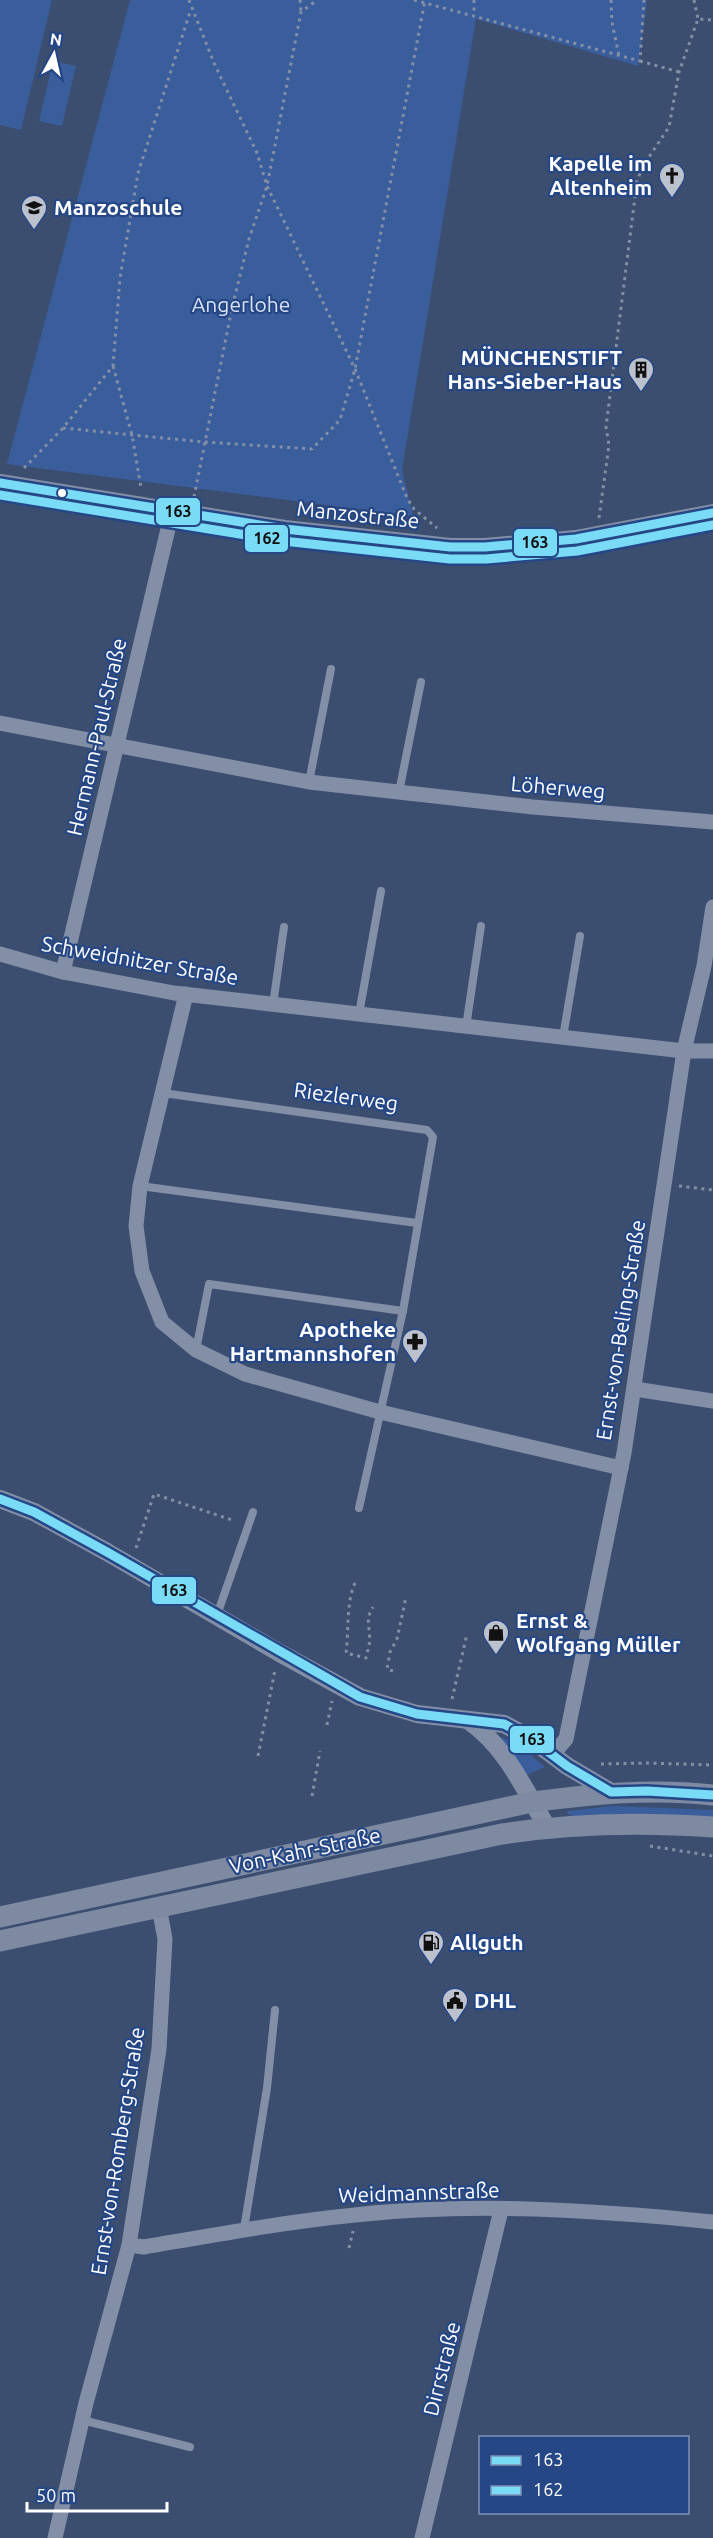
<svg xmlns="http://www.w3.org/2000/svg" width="713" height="2538" font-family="Ubuntu,sans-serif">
<rect width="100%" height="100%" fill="#3c4e70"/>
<g fill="#3a5d9c">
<path d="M0,0H52L21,130L0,125Z"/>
<path d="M130,0H647L638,66L476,19L402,470L413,516L7,464Z"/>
<path d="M53,61L76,66L62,126L39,121Z"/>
<path d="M498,1737H501L522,1748L545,1767L524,1776Z"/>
<path d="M612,1806L713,1810V1821L583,1819L568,1814L567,1811Z"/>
</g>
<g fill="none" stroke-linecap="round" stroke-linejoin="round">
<g stroke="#838fa6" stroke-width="3" stroke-dasharray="3 4.5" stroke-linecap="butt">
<path d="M189,0L214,63L257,153L267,186L355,369L407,498L414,509L437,528"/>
<path d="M300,0L301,12"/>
<path d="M414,0L640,61L644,0"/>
<path d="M474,0V15"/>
<path d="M611,0L612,22L619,56"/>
<path d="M694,0L698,19"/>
<path d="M640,61L679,72"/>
<path d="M113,366L132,435L141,488"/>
<path d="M63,428L204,442L312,449L340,420L355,369L425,0"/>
<path d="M24,468L63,428L113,366L120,278L138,173L191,9"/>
<path d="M194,497L232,308L249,239L267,186L301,12L317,0"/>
<path d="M599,518L609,445L606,427L637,181L643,166L669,127L679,72L698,19L713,20"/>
<path d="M679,1186L713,1190"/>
<path d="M136,1548L154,1494L235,1521"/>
<path d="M355,1583C346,1602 349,1631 346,1653L366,1658L370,1641L368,1617L373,1607"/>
<path d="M393,1671L387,1669L390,1652L397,1639L405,1602L404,1597"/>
<path d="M452,1699L467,1634"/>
<path d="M327,1725L332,1701"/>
<path d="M258,1756L275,1670"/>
<path d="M601,1764L648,1763L713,1765"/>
<path d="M312,1796L320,1751"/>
<path d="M650,1846L713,1856"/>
<path d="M349,2248L353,2231"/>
</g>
<g stroke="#838fa6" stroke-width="8">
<path d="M309,782L331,669"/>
<path d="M399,792L421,682"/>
<path d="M273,1005L284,927"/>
<path d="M359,1014L381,891"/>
<path d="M466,1027L481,926"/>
<path d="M563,1037L580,936"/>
<path d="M163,1093L427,1130L433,1137L403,1311L359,1508"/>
<path d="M140,1186L417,1223"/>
<path d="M196,1350L209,1284L403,1311"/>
<path d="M217,1615L253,1512"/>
<path d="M244,2229L267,2088L275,2010"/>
<path d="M82,2420L190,2447"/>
</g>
<g stroke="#838fa6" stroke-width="15">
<path d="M0,723L309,782L533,807L713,822"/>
<path d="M0,954L63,972L174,993L684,1051H713"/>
<path d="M63,972L172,512"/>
<path d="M186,994L140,1186L136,1226L142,1271L162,1322L196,1350L245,1374L380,1412L621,1468"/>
<path d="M635,1389L713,1401"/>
<path d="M553,1754L566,1739L624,1453L684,1051L704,966L713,907"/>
<path d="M129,2245L144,2247C214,2235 284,2222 355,2215C473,2202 595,2210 713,2222"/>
<path d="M55,2538L86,2403L129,2245L159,2049L165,1939L159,1907"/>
<path d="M422,2538L501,2210"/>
</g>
<g stroke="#838fa6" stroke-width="18">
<path d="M0,483L285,529L450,547H485L576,539L713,513"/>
<path d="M0,1499L34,1512L107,1552L278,1652L360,1697L417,1714L504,1724L530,1738L567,1766L611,1792"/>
<path d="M469,1721C507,1748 524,1789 547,1827"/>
</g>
<g stroke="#7d8aa2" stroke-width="21">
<path d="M0,1917L532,1802C593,1794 652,1788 713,1795"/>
<path d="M0,1941L502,1834C573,1823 642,1822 713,1827"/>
</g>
<defs>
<g id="bus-1">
<path d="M0,483L285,529L450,547H485L576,539L713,513"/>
<path d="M0,1499L34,1512L107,1552L360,1697L417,1714L504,1724L530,1738L567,1766L611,1792L647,1791L713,1795"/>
</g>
<path id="bus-2" d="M0,495L283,541L450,559H486L577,551L713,525"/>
</defs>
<use href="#bus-1" stroke="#264786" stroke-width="14"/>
<use href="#bus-2" stroke="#264786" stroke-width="14"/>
<use href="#bus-1" stroke="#7adbf7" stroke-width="9"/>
<use href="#bus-2" stroke="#7adbf7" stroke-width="9"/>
</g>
<defs>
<symbol id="church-pin" viewBox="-11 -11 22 30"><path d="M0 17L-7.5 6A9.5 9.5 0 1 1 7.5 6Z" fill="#bbc1cd" stroke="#264786"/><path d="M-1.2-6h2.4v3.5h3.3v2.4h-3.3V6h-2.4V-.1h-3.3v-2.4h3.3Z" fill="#111"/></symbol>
<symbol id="school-pin" viewBox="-11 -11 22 30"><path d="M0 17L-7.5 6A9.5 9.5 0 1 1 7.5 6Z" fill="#bbc1cd" stroke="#264786"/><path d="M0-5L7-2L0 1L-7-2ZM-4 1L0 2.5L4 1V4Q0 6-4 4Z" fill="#111"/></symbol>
<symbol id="building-pin" viewBox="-11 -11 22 30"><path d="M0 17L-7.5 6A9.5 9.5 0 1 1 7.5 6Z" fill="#bbc1cd" stroke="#264786"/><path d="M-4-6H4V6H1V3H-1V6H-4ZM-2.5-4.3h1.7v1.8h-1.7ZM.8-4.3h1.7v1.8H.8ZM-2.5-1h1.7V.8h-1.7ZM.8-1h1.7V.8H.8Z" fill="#111"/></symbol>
<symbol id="pharmacy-pin" viewBox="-11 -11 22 30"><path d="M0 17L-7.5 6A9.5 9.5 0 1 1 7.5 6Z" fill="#bbc1cd" stroke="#264786"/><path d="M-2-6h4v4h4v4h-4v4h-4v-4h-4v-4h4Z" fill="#111"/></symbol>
<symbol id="shop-pin" viewBox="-11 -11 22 30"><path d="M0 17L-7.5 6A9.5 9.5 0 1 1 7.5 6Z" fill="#bbc1cd" stroke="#264786"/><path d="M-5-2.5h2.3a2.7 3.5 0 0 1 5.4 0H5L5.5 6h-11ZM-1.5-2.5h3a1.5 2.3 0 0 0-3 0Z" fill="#111"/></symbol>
<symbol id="fuel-pin" viewBox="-11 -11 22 30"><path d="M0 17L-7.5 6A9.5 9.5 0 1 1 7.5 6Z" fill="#bbc1cd" stroke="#264786"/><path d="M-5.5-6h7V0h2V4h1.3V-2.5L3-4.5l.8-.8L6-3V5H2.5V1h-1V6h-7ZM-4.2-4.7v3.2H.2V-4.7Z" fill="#111"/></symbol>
<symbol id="civic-pin" viewBox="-11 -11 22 30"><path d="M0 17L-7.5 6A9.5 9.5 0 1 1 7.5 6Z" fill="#bbc1cd" stroke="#264786"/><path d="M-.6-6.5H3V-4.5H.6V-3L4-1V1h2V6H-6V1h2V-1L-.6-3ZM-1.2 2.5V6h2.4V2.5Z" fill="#111"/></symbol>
</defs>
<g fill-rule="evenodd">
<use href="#church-pin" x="657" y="161" width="30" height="40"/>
<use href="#school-pin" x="19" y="193" width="30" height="40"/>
<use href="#building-pin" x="626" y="355" width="30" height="40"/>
<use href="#pharmacy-pin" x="400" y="1327" width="30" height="40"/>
<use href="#shop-pin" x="481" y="1618" width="30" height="40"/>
<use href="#fuel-pin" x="416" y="1928" width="30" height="40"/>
<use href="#civic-pin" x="440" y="1986" width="30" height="40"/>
</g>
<circle fill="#fff" stroke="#264786" stroke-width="2" cx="62" cy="493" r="5"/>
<g text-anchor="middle" stroke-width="4.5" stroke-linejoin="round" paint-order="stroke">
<g font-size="21" font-weight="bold" fill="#fff" stroke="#264786" text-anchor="start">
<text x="652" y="171" text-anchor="end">Kapelle im<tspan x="652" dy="24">Altenheim</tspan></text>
<text x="54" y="215">Manzoschule</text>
<text x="622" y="365" text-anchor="end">MÜNCHENSTIFT<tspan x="622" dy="24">Hans-Sieber-Haus</tspan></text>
<text x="396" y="1337" text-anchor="end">Apotheke<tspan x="396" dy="24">Hartmannshofen</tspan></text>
<text x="516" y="1628">Ernst &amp;<tspan x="516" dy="24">Wolfgang Müller</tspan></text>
<text x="450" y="1950">Allguth</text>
<text x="474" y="2008">DHL</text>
</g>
<g font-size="21" fill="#d5e1f7" stroke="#264786">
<text x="241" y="312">Angerlohe</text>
</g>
<g font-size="21" fill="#fff" stroke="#264786">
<text transform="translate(358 515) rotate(6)" y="7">Manzostraße</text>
<text transform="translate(97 737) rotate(-77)" y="7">Hermann-Paul-Straße</text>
<text transform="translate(558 788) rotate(5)" y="7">Löherweg</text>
<text transform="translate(140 961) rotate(10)" y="7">Schweidnitzer Straße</text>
<text transform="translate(346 1097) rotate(8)" y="7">Riezlerweg</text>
<text transform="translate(621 1330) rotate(-81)" y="7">Ernst-von-Beling-Straße</text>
<text transform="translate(305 1851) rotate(-12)" y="7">Von-Kahr-Straße</text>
<text transform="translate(118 2151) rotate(-81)" y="7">Ernst-von-Romberg-Straße</text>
<text transform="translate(419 2193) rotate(-2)" y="7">Weidmannstraße</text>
<text transform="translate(442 2369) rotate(-76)" y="7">Dirrstraße</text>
</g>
</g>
<g stroke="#264786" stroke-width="2">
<rect x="155" y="497" width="46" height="29" rx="6" fill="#7adbf7"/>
<rect x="244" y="524" width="45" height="29" rx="6" fill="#7adbf7"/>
<rect x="513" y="528" width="45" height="29" rx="6" fill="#7adbf7"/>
<rect x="151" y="1576" width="46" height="29" rx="6" fill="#7adbf7"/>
<rect x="509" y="1725" width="46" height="29" rx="6" fill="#7adbf7"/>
</g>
<g font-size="16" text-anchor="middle" font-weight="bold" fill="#111">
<text x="178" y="517">163</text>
<text x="267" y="544">162</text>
<text x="535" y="548">163</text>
<text x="174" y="1596">163</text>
<text x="532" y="1745">163</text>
</g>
<rect x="479" y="2436" width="210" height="78" fill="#264786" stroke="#7d91b6" stroke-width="1.5"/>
<rect x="491" y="2456" width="30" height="9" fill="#7adbf7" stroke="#7d91b6" stroke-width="1.5"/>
<text x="533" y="2466" font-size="18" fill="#ffffff">163</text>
<rect x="491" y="2486" width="30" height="9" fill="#7adbf7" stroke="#7d91b6" stroke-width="1.5"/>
<text x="533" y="2496" font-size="18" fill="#ffffff">162</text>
<g transform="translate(54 54) rotate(8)" stroke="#264786" stroke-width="4.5" paint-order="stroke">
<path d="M0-4.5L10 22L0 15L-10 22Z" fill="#ffffff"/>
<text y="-9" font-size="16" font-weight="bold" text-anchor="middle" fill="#ffffff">N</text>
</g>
<path d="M27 2502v9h140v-9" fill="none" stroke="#ffffff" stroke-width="3"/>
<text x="36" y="2502" font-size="18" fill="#ffffff" stroke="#264786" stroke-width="4.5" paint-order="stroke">50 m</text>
</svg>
